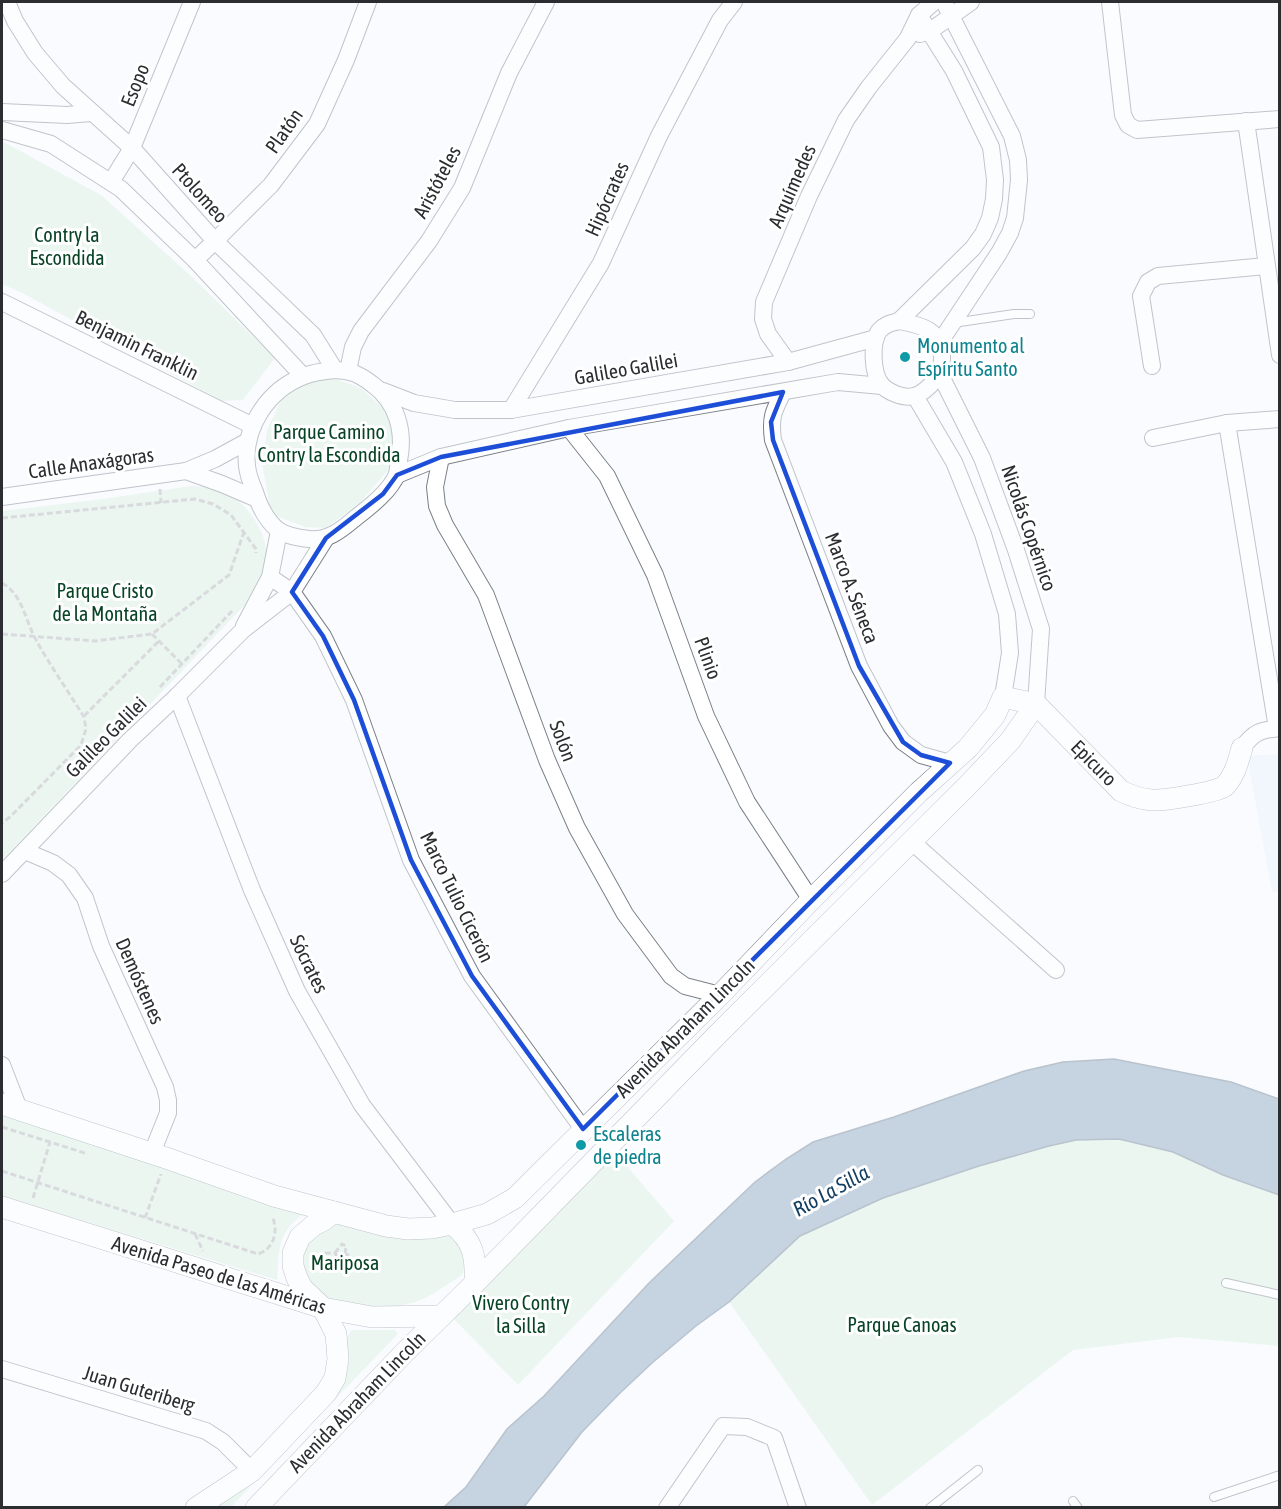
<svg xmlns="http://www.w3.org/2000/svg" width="1281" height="1509" font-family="'Asap Condensed',sans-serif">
<rect width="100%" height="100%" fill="#f9fbff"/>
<path fill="#e8f2fd" d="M1279,754V892H1272L1247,756Z"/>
<g fill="#daf0e1">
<path d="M2,141L101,195L190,275L275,358L243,400L222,401L24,294L2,284Z"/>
<path d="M330,377L361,388L384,409L395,438L389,469L358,505L325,528L305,527L271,514L262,463L267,430L281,401L306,382Z"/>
<path d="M191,486C222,487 239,495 256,522C260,529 265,539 266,548C267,564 262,579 256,593L2,860V511L103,499Z"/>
<path d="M2,1114L302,1215C277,1233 279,1252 277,1280L2,1196Z"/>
<path d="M1119,1139L1173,1152L1223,1175L1279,1195V1346L1179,1337L1073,1350L872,1505L729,1302L800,1236L883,1198L979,1166L1049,1146L1076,1140Z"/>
<path d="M614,1151L674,1221L518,1385L453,1318Z"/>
<path d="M334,1222L444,1233L459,1240L468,1261L462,1275L431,1295L416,1302L399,1306L367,1307L340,1302L327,1298L312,1290L301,1272V1247Z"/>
<path d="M352,1330H395L398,1334L231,1507L215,1508L344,1375L348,1335Z"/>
</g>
<path fill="#87a2bb" stroke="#6b7f91" stroke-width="1.5" d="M1114,1059L1231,1082L1279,1099V1195L1223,1175L1173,1152L1119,1139L1076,1140L1049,1146L979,1166L883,1198L800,1236L729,1302L696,1326L652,1363L619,1394L582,1432L524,1507H444L466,1487L507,1429L544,1396L649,1283L755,1182L786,1159L813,1142L894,1117L1024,1071L1063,1062Z"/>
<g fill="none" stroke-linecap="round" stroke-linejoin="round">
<defs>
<g id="service">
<path d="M953,323L1014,314H1030"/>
<path d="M1226,1283L1280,1295"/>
<path d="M1214,1497L1280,1475"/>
<path d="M1073,1501L1078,1508"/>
<path d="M930,1508L978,1470"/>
</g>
<g id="minor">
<path d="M7,2L15,21L35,53L63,86L132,148L215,241L313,335L335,370"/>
<path d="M1110,2L1123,115L1128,125L1137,130L1280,119"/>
<path d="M920,34L930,31L971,2"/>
<path d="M2,112L67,115L91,113"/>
<path d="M1246,121L1280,355"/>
<path d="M2,130L51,144L121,189L195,260L303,376"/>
<path d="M111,182L132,148L192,2"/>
<path d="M195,260L215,241L271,185L317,124L346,60L368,2"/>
<path d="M2,302L253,426"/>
<path d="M899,321L973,248L983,234L990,218L994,199L995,180L991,147L954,71L919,15"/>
<path d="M899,321C922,325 943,331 942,358C942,367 941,373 936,379C931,385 922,394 914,396C904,399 887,392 881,384C872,373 871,342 879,331C885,324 891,323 899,321Z"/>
<path d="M940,342L999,253L1010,233L1015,218L1019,180L1018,160L1012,136L944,2"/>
<path d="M788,362L768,334L763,319L764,302L809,196L846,120L869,87L908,38L919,15L934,2"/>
<path d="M1152,366L1141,296L1148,282L1158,276L1266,266"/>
<path d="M335,370C352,371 359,374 372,384C397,402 405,431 399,461C398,465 398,470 397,474C390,492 368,508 353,520C340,531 327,541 309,539C300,538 286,536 278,530C267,521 259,505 255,492C251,483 248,475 247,466C243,427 268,390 304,376C314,372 324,371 335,370Z"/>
<path d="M348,371L353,347L361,331L429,241L462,188L509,73L546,2"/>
<path d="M940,374L982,458L1016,550L1041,629L1036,704"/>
<path d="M383,391L414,403L455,410H511L788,362L876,338"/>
<path d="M783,392C773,412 770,418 773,440L859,666L891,726L903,742L921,755L950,763"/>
<path d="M915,396L954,462L983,534L1007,614L1010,653L1003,697"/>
<path d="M511,410L601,263L659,136L720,20L734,2"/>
<path d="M1227,423L1277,728"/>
<path d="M569,428L607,476L655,575L706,716L747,802L811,900"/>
<path d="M1153,438L1227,423L1280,419"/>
<path d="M441,457L435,487L437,506L445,525L486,595L547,760L577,828L625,914L671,976L685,986L720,995"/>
<path d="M186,471L222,484L257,499"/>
<path d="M397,475L441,457L569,428L838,382L882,386"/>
<path d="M2,497L186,471L215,459L248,441"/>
<path d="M270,577L292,592L323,636L354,700L411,860L472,976L583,1129"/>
<path d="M244,626L270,577L279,531"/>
<path d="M177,696L252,890L297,991L362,1105L452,1224"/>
<path d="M1242,748C1254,732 1260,730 1280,728"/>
<path d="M911,841L1056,970"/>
<path d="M25,851L53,863L69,875L85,898L101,946L165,1087L168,1100V1113L152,1153"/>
<path d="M2,874L130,740L177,696L243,630L292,592L326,538"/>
<path d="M2,1065L19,1109"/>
<path d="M2,1369L206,1431L223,1442L252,1471"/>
<path d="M667,1508L723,1426L747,1427L774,1438L798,1508"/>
</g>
<g id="tertiary">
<path d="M2,1104L166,1158L274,1196L386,1226L408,1229L432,1228L452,1224L487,1214L515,1198L720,995L811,900L919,792L968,748L995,715L1003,697L1036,704L1121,791C1131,796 1141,799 1152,800C1162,801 1219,792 1225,786C1235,775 1238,762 1242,748"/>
<path d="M2,1207L323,1308L372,1317L441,1316"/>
<path d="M452,1224C474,1241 476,1257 475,1283"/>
<path d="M196,1508L252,1471L326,1393L335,1378L338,1359L336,1334L323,1308L302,1288L297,1278L293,1266V1253L300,1237L314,1225L324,1220L334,1212"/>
<path d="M256,1508L404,1353L475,1283L718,1034L967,786L1010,741L1036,704"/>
</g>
</defs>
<use href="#service" stroke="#7b8188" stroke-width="10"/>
<use href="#minor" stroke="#7b8188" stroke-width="18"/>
<use href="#tertiary" stroke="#7b8188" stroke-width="22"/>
<g stroke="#afb1b4" stroke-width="3" stroke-dasharray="6 3" stroke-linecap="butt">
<path d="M160,489L161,503"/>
<path d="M2,518L195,499L213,504L231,515L256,549V553"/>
<path d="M2,583C22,594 25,619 35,638C49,664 68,691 84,717L86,729L81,745L10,817L2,823"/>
<path d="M2,634L95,641L152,634L229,575L244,532"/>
<path d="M152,634L182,664"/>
<path d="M160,687L232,611"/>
<path d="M84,716L159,641"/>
<path d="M2,1127L88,1154"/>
<path d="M2,1171L258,1254C261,1253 265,1251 267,1249C276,1241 277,1226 272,1216"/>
<path d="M33,1198L50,1142"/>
<path d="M145,1218L161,1174"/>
<path d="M195,1234L203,1251"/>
<path d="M335,1253L342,1244L346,1246L345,1254"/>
<path d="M329,1262L345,1254L348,1255V1263L346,1265L340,1263L339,1267L335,1269L328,1265L329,1262L322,1259V1257L326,1253H335L340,1263"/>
</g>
<use href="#service" stroke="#fff" stroke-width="8"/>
<use href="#minor" stroke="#fff" stroke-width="16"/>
<use href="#tertiary" stroke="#fff" stroke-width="21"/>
</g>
<path d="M0 0H1281V1509H0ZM783,392L771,422L773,440L859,666L903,742L921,755L950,763L583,1129L472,976L411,860L354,700L323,636L292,592L326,538L383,494L397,475L441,457Z" fill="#f9fbff" fill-opacity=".55" fill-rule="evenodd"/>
<path fill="none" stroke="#1d4ed8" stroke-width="4.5" stroke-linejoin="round" d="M783,392L771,422L773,440L859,666L903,742L921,755L950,763L583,1129L472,976L411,860L354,700L323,636L292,592L326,538L383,494L397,475L441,457Z"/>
<g fill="#0f9aa8" stroke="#fff" stroke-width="2">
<circle cx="905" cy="357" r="6"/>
<circle cx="581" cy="1145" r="6"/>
</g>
<g text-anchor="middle" stroke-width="6" stroke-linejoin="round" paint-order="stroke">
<g font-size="20" fill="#2b2d30" stroke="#fff">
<text transform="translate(135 85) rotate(-68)" y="7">Esopo</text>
<text transform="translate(284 131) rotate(-55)" y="7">Platón</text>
<text transform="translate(437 182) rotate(-62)" y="7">Aristóteles</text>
<text transform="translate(792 186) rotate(-66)" y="7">Arquímedes</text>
<text transform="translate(200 193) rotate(48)" y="7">Ptolomeo</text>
<text transform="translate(607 199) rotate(-66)" y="7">Hipócrates</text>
<text transform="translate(137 345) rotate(26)" y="7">Benjamin Franklin</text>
<text transform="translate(626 369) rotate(-10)" y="7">Galileo Galilei</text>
<text transform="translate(91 463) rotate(-8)" y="7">Calle Anaxágoras</text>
<text transform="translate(1029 528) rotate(71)" y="7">Nicolás Copérnico</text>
<text transform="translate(852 588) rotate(69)" y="7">Marco A. Séneca</text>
<text transform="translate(708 658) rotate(70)" y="7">Plinio</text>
<text transform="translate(106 737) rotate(-45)" y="7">Galileo Galilei</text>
<text transform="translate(563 741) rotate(69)" y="7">Solón</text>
<text transform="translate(1094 763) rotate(45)" y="7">Epicuro</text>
<text transform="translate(457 897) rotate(64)" y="7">Marco Tulio Cicerón</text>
<text transform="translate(309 964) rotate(64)" y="7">Sócrates</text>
<text transform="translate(140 981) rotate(66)" y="7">Demóstenes</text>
<text transform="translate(685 1028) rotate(-45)" y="7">Avenida Abraham Lincoln</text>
<text transform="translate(219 1275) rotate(17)" y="7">Avenida Paseo de las Américas</text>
<text transform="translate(139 1389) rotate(17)" y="7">Juan Guteriberg</text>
<text transform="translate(357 1402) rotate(-46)" y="7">Avenida Abraham Lincoln</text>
</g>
<g font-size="20" fill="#084325" stroke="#fff">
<text x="67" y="242">Contry la<tspan x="67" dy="23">Escondida</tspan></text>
<text x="329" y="439">Parque Camino<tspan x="329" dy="23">Contry la Escondida</tspan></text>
<text x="105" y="598">Parque Cristo<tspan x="105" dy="23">de la Montaña</tspan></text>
<text x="345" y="1270">Mariposa</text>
<text x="521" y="1310">Vivero Contry<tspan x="521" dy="23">la Silla</tspan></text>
<text x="902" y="1332">Parque Canoas</text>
</g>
<g font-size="20" fill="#0d838f" stroke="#fff" text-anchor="start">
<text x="917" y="353">Monumento al<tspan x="917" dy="23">Espíritu Santo</tspan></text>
<text x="593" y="1141">Escaleras<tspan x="593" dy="23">de piedra</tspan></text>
</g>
<g font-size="21" font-style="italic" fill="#123e61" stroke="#fff">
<text transform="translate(831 1191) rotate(-29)" y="7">Río La Silla</text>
</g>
</g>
<rect width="1281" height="1509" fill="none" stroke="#2b2d30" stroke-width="6"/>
</svg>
